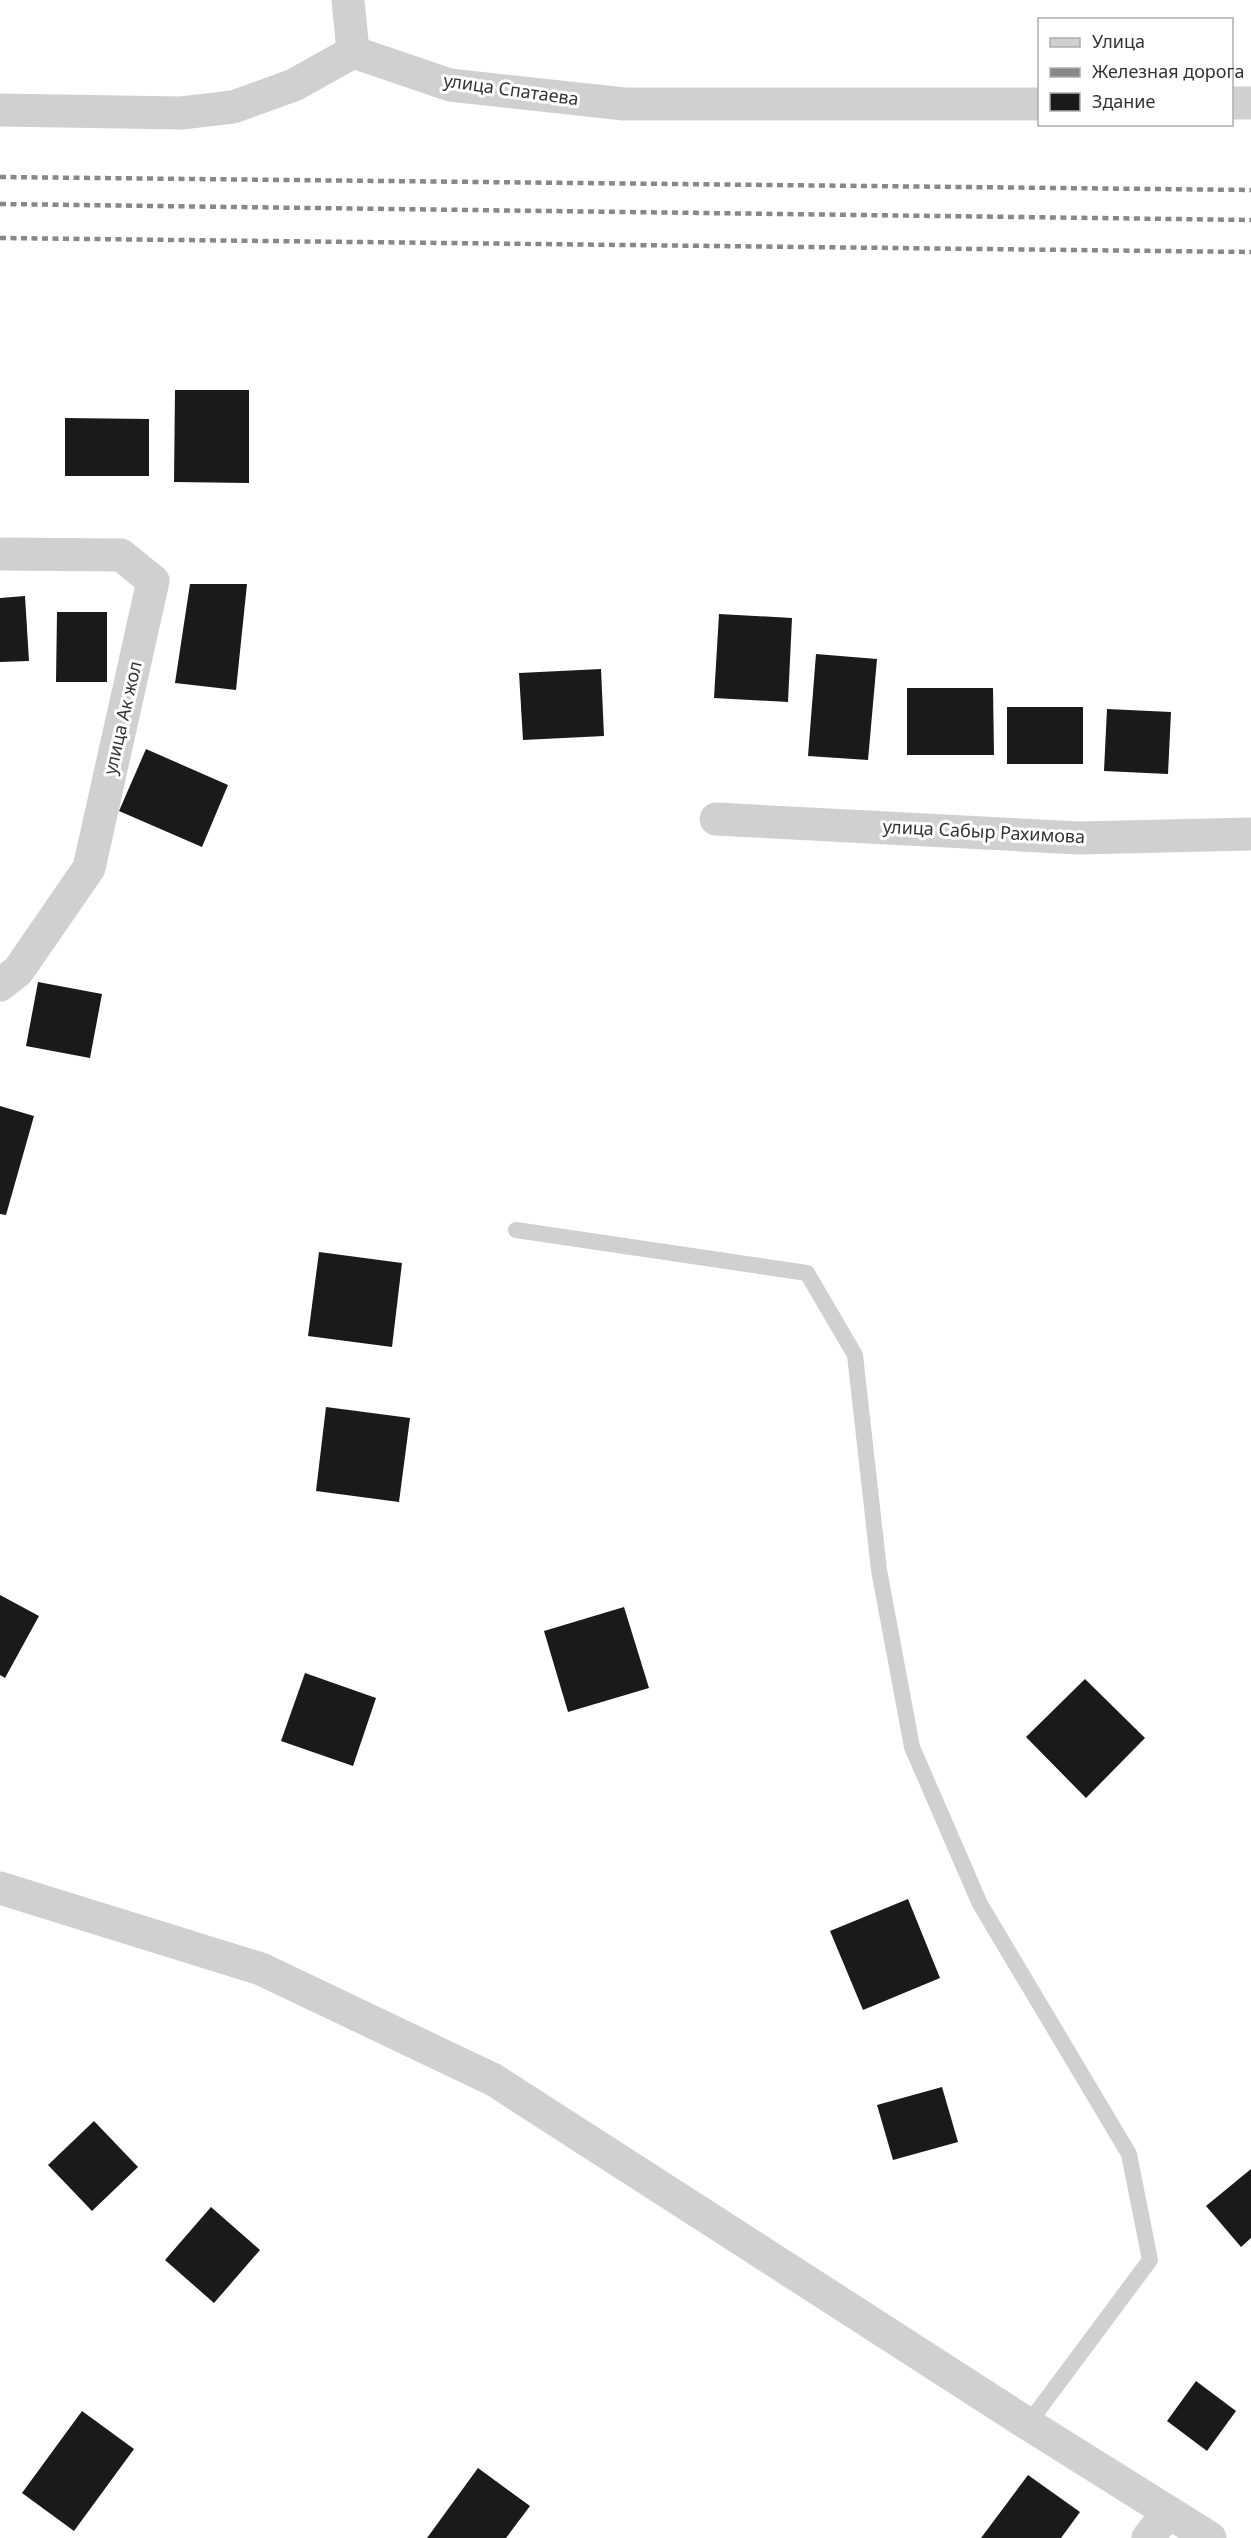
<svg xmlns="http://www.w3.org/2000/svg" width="1251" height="2538" font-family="'Noto Sans',sans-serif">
<rect width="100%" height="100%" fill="#fff"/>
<g fill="#1a1a1a">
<path d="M175,390H249V483L174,482Z"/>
<path d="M65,418L149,419V476H65Z"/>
<path d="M190,584H247L236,690L175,683Z"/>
<path d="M25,596L29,661L0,662V598Z"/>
<path d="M57,612H107V682H56Z"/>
<path d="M719,614L792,618L788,702L714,698Z"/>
<path d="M816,654L877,659L868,760L808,756Z"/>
<path d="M601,669L604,736L523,740L519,673Z"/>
<path d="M907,688H993L994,755H907Z"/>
<rect x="1007" y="707" width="76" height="57"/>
<path d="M1107,709L1171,712L1168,774L1104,771Z"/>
<path d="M146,749L228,785L202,847L119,811Z"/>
<path d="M38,982L102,994L90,1058L26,1046Z"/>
<path d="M0,1106L34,1116L6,1215L0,1214Z"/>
<path d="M319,1252L402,1263L392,1347L308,1336Z"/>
<path d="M326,1407L410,1418L399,1502L316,1491Z"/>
<path d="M0,1595L39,1616L5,1678L0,1675Z"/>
<path d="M624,1607L649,1688L568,1712L544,1631Z"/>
<path d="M305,1673L376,1698L353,1766L281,1741Z"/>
<path d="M1085,1679L1145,1738L1086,1798L1026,1737Z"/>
<path d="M908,1899L940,1978L863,2010L830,1931Z"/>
<path d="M942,2087L958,2142L893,2160L877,2105Z"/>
<path d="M94,2121L138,2167L92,2211L48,2165Z"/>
<path d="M1251,2169V2238L1241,2247L1206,2206Z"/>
<path d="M211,2207L260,2250L214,2303L165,2260Z"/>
<path d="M1196,2381L1236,2411L1207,2451L1167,2421Z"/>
<path d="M82,2411L134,2449L74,2531L22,2493Z"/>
<path d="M478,2468L530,2506L506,2538H427Z"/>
<path d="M1028,2475L1080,2512L1061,2538H981Z"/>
</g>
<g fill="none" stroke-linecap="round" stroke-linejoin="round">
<path stroke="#d0d0d0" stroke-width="16" d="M516,1230L807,1273L855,1355L879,1570L912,1747L980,1904L1129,2154L1150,2260L1028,2424"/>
<g stroke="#d0d0d0" stroke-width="33">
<path d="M348,0L353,52"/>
<path d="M1232,103H1251"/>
<path d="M0,110L181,113L233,107L294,85L353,52L450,85L624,104H1040"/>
<path d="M0,554L121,555L153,581L89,868L18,971L0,985"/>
<path d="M716,819L1079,838L1251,834"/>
<path d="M0,1888L261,1969L494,2080L1028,2424L1210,2538"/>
<path d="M1148,2538L1168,2512"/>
</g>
<g stroke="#888" stroke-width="4.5" stroke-dasharray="6 4.5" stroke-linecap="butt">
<path d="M0,177L1251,190"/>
<path d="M0,204L1251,220"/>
<path d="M0,238L1251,252"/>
</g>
</g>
<g text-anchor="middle" stroke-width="6" stroke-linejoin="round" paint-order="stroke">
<g font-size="18" fill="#333" stroke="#fff">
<text transform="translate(511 90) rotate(8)" y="6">улица Спатаева</text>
<text transform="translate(123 718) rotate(-77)" y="6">улица Ак жол</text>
<text transform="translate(984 832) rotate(3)" y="6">улица Сабыр Рахимова</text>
</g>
</g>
<rect x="1038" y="18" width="195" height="108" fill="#ffffff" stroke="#adadad" stroke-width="1.5"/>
<rect x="1050" y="38" width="30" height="9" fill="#d0d0d0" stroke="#adadad" stroke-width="1.5"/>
<text x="1092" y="48" font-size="18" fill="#333333">Улица</text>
<rect x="1050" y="68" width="30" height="9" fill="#888888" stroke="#adadad" stroke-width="1.5"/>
<text x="1092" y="78" font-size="18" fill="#333333">Железная дорога</text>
<rect x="1050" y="93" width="30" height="18" fill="#1a1a1a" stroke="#adadad" stroke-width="1.5"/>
<text x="1092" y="108" font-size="18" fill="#333333">Здание</text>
</svg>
